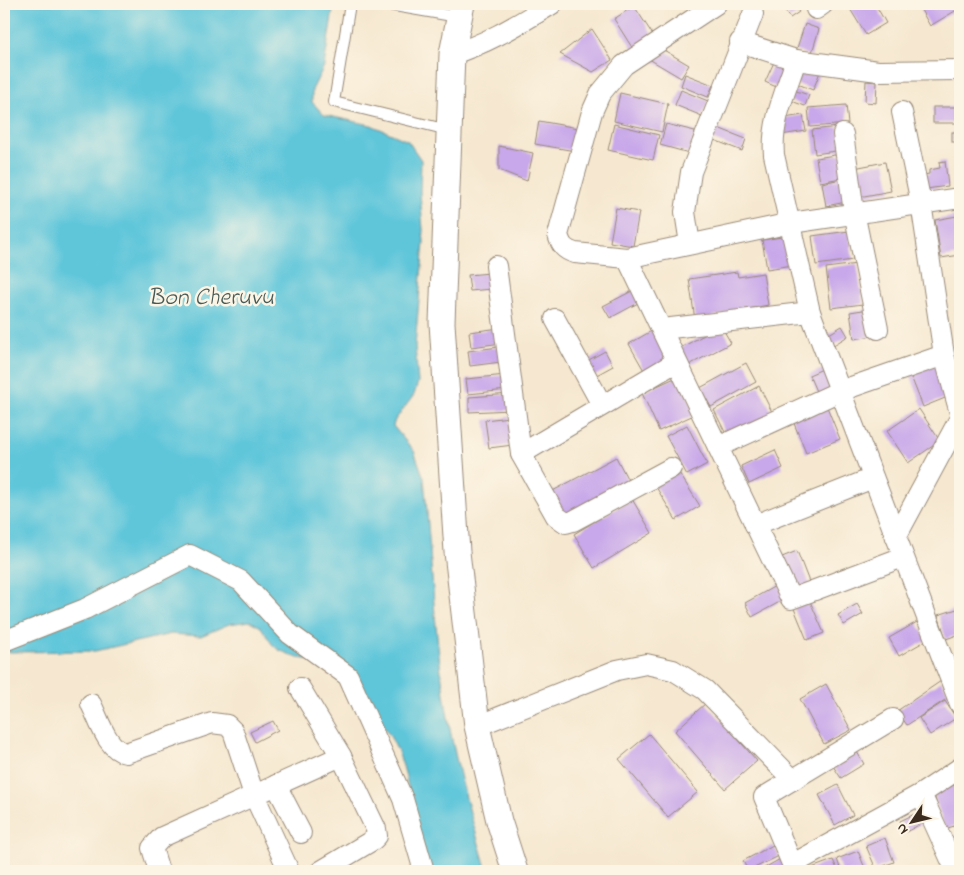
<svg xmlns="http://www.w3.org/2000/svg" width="964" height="875" font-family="'Indie Flower',sans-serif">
<rect width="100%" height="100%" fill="#fcf5e5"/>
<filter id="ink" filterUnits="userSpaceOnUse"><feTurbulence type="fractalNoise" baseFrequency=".02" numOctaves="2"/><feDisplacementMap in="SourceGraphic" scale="10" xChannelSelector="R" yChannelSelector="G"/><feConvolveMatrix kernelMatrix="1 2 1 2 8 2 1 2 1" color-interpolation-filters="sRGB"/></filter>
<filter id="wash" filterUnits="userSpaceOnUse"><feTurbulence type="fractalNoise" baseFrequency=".0096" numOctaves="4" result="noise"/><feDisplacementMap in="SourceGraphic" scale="20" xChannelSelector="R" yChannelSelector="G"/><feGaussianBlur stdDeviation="1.12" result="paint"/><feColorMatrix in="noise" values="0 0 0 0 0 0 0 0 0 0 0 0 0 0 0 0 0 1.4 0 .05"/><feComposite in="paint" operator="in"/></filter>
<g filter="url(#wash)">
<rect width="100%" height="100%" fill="#f6e8d0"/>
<path fill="#5ec6da" stroke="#4c787c" d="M4,4H334L324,66L312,90V102L324,115L371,125L408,141L421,160L420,193L424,242L415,346L418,382L414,395L395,420L393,426L414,451L424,478C432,560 434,643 449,724C458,774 473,823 487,871H417C413,827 413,775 390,736C374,709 353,687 333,663L298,658L279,650L272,644L261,627L250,621L229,624L201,636L171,634L95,651L4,652Z"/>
<g id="blocks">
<g fill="#c8a7ea">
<path d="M780,4H793L799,12L790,18Z"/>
<path d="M847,4H875L886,23L866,35Z"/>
<path d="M930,4H957L960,8L930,26L921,10Z"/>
<path d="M634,6L653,35L633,49L614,19Z"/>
<path d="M805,24L819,29L811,56L796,51Z"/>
<path d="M592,29L612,60L593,72L560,54Z"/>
<path d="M657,46L689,65L681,78L649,59Z"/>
<path d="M775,60L791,66L781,89L765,82Z"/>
<path d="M801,65L820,72L813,90L795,83Z"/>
<path d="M685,74L713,85L708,97L681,86Z"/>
<path d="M866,81L877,82L876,103L865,102Z"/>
<path d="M790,89L809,95L805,106L786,99Z"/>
<path d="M681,90L708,101L702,116L675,105Z"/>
<path d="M620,93L668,104L662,132L614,121Z"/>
<path d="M846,105L848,124L810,127L808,108Z"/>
<rect x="933" y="107" width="27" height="16"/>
<path d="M803,115L806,131L781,135L778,119Z"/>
<path d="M539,121L578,128L575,151L535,144Z"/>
<path d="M614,124L659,135L653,160L608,150Z"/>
<path d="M666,124L695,131L689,153L660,145Z"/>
<path d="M713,126L746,139L742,151L709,138Z"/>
<path d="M838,127L842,150L815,154L812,130Z"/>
<rect x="952" y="132" width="8" height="10"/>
<path d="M499,146L533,153L527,181L499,170Z"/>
<path d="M841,154L846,177L820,182L816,158Z"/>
<path d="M945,161L948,186L926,189L924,175L929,174V170L940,168L939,162Z"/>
<path d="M885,162L891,191L859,197L854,168Z"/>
<path d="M846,178L851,201L826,206L822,183Z"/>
<path d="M616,208L639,212L633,246L610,242Z"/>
<path d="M957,216L960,255L941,258L935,220Z"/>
<path d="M849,231L853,260L816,265L812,236Z"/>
<path d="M788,236L793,265L767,269L762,240Z"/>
<path d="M857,264L863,304L831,308L826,268Z"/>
<path d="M737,272L738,277L763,273L768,305L695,320L689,279Z"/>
<path d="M490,273L491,289L470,291L468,275Z"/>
<path d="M634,290L640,302L610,318L603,306Z"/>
<path d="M869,309L873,336L854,339L850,312Z"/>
<path d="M721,326L731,343L689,365L680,348Z"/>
<path d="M842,326L848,336L832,346L826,336Z"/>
<path d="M500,328L502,343L471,347L469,332Z"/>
<path d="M653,330L670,362L646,374L629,344Z"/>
<path d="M499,347L501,362L470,366L468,351Z"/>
<path d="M605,351L613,366L593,377L585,362Z"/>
<path d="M746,363L756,382L711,407L700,388Z"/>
<path d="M937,364L950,396L923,407L910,374Z"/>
<path d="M827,367L836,388L818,396L809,375Z"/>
<path d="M506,375L507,390L468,394L466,379Z"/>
<path d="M679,376L696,414L659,431L642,393Z"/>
<path d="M759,386L773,414L728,438L714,410Z"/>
<path d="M511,394V410L469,412V397Z"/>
<path d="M825,402L840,439L806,453L791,416Z"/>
<path d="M919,409L940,441L908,463L887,431Z"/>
<path d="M509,417L513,445L489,448L485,420Z"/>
<path d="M687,425L707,464L687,475L666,436Z"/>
<path d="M775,450L783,468L749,484L741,466Z"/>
<path d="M616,457L629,482L562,517L549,493Z"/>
<path d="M676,468L700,506L676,520L653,482Z"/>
<path d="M632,499L652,533L594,568L574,534Z"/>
<path d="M797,551L811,587L791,595L777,559Z"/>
<path d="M779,584L787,598L752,617L745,603Z"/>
<path d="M809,599L824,633L807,640L793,606Z"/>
<path d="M857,604L863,614L844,625L838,615Z"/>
<path d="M960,608V634L946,639L938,615Z"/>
<path d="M917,622L927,640L899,656L889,638Z"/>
<path d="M941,681L951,696L907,725L897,711Z"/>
<path d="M826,684L851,730L824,744L800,699Z"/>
<path d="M945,701L956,718L930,735L919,718Z"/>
<path d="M706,703L757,761L725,789L675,731Z"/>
<path d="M273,721L278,730L255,742L250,732Z"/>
<path d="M649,734L698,792L668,817L619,759Z"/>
<path d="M853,745L864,764L841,778L829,760Z"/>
<path d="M960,783V824L945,829L933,792Z"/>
<path d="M838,785L853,815L835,825L819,795Z"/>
<path d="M923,810L928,820L906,832L900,821Z"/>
<path d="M960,835V859L949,838Z"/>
<path d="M885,838L894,862L876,869L866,846Z"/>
<path d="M773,845L779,856L748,871L743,861Z"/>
<path d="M858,851L866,871H841L837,859Z"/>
<path d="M782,858L790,871H759Z"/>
<path d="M833,860L838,871H810L809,869Z"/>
</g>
</g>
</g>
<g filter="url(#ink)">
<use href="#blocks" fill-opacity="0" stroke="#988977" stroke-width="1"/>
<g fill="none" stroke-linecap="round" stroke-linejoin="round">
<defs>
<g id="service">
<path d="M350,4L334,102L448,130"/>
<path d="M383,4L458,17"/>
</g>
<g id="minor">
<path d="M716,4L624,65L600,94L592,112L558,235C561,245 564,250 575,253L627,258L791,599L903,557"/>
<path d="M816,9L823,4"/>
<path d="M740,42L796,60L878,71L960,70"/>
<path d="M452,54C489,43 520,23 552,4"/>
<path d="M796,60C786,91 771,121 774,155L810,312L960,704"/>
<path d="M902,112L921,203L944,355L960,413"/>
<path d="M843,134L854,212L878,329"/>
<path d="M690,244L685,212L691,172L753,14"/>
<path d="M627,258L791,223L960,198"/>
<path d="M496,266L521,454L556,516L566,523L573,521L671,468"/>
<path d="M555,319L602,405"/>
<path d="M662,329L810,312"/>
<path d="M718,447L840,391L944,355"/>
<path d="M521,454L676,362"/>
<path d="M755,525L873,478"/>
<path d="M896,537L960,418"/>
<path d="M4,641L85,609L190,555L241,581L290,634L348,676L403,799L424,871"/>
<path d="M300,688L341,756"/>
<path d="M91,704C99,719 107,750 126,753L212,723L227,725L233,731L254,795L289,871"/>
<path d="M477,726L617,670L646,664L673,670L705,690L793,780"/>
<path d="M276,785L301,833"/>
<path d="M921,794L956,871"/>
<path d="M793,864L921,794L960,768"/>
<path d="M159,871L152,848L162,837L341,756L376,829L377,836L373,840L321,871"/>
<path d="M795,871L764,797L893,719"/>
</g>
<path id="tertiary" d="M462,4L452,54L442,323L457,552L477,726L499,821L515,871"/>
</defs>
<use href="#service" stroke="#988977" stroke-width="12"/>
<use href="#minor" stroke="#988977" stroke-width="22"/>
<use href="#tertiary" stroke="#988977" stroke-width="27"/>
<use href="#service" stroke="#fff" stroke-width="10"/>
<use href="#minor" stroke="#fff" stroke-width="20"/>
<use href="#tertiary" stroke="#fff" stroke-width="25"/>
</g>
</g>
<g text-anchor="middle" stroke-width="5" stroke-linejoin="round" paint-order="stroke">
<g font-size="24" font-style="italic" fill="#465956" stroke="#fcf5e5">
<text x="211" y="304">Bon Cheruvu</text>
</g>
</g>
<rect width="964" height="875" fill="none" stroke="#fcf5e5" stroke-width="20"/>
<g transform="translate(912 822) rotate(235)" stroke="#fcf5e5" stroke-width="4" paint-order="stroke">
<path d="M0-4L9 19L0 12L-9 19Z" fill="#3b2a1e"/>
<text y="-8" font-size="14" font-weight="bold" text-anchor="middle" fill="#3b2a1e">N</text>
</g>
</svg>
